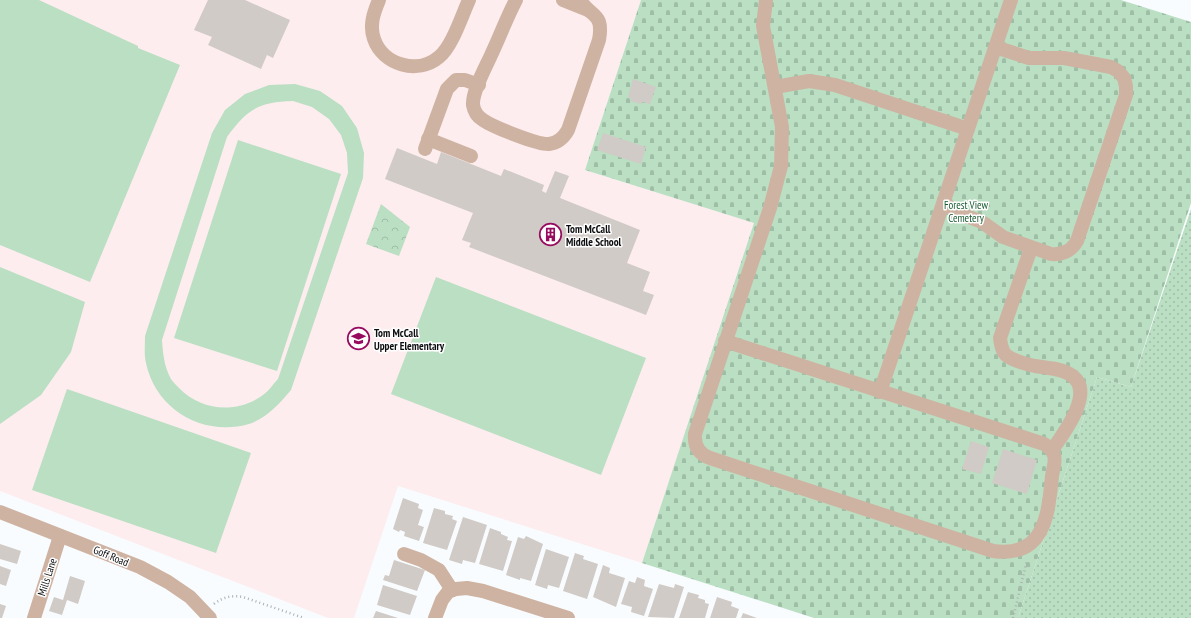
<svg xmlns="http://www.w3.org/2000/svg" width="1191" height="618" font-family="'PT Sans Narrow',sans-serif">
<defs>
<pattern id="grass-dots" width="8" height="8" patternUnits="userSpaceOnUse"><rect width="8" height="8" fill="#badfc2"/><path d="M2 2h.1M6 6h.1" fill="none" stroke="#9fbea6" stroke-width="1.8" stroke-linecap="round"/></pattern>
<pattern id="cemetery-stones" width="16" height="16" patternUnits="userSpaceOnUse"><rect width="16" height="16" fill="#badfc2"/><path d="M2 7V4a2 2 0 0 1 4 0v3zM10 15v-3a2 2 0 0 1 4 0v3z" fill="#9fbea6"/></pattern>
<pattern id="park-crowns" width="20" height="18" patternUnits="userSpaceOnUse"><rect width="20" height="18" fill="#badfc2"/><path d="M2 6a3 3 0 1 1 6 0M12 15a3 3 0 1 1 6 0" fill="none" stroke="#9fbea6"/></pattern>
</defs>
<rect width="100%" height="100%" fill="#f9fcff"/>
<path fill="#fdedef" d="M0,0H641L585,170L755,223L642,563L398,486L354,618H328L0,491Z"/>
<path fill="url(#grass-dots)" d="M1191,209V618H1018L1097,377L1131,387Z"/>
<path fill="url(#cemetery-stones)" d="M641,0H1121L1191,22V203L1131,387L1097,377L1018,618H814L642,563L754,223L585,170Z"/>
<path fill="url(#park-crowns)" d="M381,204L410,227L399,256L366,244Z"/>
<g fill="#badfc2" fill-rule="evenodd">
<path d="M0,0H39L138,46V48L180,65L90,282L0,245Z"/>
<path d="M295,84L320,91L342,106L357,128L364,153L363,178L291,390C279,404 267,418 249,424C203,437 156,410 146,363C144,355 145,345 145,336L212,133L225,110L245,94L269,85ZM293,101L312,107L329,119L341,135L347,153L348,173L278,379C273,384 269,391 263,395C237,414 201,411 179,388C176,385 173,382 171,379C164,366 163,354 162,340L227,137C247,109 259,102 293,101Z"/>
<path d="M238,140L341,174L277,371L174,338Z"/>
<path d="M0,267L85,302L71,352L41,395L0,424Z"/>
<path d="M436,277L646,358L601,475L391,394Z"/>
<path d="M67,389L251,453L216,553L32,490Z"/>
</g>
<g fill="#d0cbc6">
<path d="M208,0H245L290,20L273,58L267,55L261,69L208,45L212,37L194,30Z"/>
<path d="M633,79L656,87L650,104L642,102L641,104L630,101L631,98L628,97Z"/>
<path d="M603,133L646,147L641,164L597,150Z"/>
<path d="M397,148L437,164L441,152L501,176L504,169L544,185L542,191L546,193L555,171L569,176L560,198L640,230L627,263L650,272L643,291L654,295L646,315L469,247L471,243L462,240L473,213L385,179Z"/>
<path d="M971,441L989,447L981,474L962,469Z"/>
<path d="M1003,449L1037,460L1027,494L992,483Z"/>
<path d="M403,498L419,504L418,508L423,510L418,525L424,527L419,541L404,536L405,532L400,530L399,532L393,529Z"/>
<path d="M434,508L445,511V514L453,516L452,519L457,521L447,550L423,543Z"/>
<path d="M463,517L487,525L475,563L463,560L462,564L449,560Z"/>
<path d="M490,528L501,532V534L508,537L507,540L512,541L503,571L479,564Z"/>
<path d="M526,536L543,544L531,581L520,578V580L506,575L518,537L524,539Z"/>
<path d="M0,544L21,551L17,564L0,559Z"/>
<path d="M546,549L569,557L559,588L548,585L547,589L535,585Z"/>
<path d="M575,553L584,556L583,559L598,564L587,599L563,591Z"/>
<path d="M394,560L425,570L417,591L383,580L385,575L389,576Z"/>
<path d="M603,565L610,568L609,573L625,578L616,607L593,597Z"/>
<path d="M0,566L11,570L6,586L0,584Z"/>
<path d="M70,576L85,581L78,604L67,600L62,615L49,611L54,597L63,600Z"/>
<path d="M637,577L645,580L644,586L653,589L644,616L631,612L632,607L621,604L629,581L635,583Z"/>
<path d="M659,584L674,588L675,584L684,587L674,618L648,617Z"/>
<path d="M383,585L417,596L410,615L377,605Z"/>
<path d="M688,592L699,595L698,598L705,600V603L709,604L705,618H679Z"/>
<path d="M717,597L732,602L731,606L739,609L736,618H710Z"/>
<path d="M0,604L6,606L2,618H0Z"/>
<path d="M376,611L398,618H373Z"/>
<path d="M743,613L757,618H741Z"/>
</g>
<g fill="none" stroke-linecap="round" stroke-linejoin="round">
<g stroke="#adb0b2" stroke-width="2.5" stroke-dasharray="1 3" stroke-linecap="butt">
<path d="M214,604C223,597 232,595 243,597L304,618"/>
<path d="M1013,618L1027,560"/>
</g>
<g stroke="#cfb3a2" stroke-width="14">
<path d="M379,0C374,12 369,25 374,39C383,65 418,75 439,57C452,47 462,15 469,0"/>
<path d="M516,0C507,17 500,36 492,53C486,67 472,91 473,105C474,111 478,117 483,120C493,127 538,145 549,144C558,143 564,137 568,130L599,40C604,12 591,18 580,0"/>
<path d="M563,0L588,10"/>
<path d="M775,87L809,81L835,85L968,129"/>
<path d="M428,139L471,156"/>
<path d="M425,149L447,89L456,80H465L479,85"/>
<path d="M944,200L948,206L956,212L982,222L1003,237L1051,254C1063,255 1071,251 1077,241L1126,95V86L1124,78L1118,71L1111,67L1064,58H1029L995,47"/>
<path d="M1031,248L1000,338C1001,344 1001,350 1006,355C1013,361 1026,364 1035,366C1046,368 1061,368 1071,375C1096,391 1064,433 1052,450"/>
<path d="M725,341L1044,444C1048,446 1052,450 1054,455C1056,461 1053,470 1052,476C1050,497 1048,529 1031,543C1020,552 1007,553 993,551L710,458C699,454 694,446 695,434L770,208L781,166L782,127L763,26L766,0"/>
<path d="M880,392L1011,0"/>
<path d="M0,512L140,567L168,582L190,597L210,618"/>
<path d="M404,554L421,560L439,570L452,590"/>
<path d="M34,618L60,536"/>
<path d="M435,618L442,600L448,592L456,589L467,588L483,591L568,618"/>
</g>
</g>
<defs>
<symbol id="building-ring" viewBox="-11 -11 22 22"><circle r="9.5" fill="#fff" stroke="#980c60" stroke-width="1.5"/><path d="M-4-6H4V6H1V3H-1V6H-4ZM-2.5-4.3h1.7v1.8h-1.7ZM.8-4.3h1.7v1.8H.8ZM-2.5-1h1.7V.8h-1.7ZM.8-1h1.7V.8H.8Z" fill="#980c60"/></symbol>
<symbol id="school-ring" viewBox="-11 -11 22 22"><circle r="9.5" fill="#fff" stroke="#980c60" stroke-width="1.5"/><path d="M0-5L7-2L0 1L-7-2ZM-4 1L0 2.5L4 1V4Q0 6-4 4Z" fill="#980c60"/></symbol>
</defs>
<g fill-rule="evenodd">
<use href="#building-ring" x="538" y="222" width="25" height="25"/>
<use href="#school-ring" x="346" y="326" width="25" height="25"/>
</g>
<g text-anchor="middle" stroke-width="3" stroke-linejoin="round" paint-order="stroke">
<g font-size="11" fill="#195b31" stroke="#fff">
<text x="966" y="209">Forest View<tspan x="966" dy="13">Cemetery</tspan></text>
</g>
<g font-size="11" font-weight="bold" fill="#0c0d0f" stroke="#fff" text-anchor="start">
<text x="566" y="233">Tom McCall<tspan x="566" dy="13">Middle School</tspan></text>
<text x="374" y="337">Tom McCall<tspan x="374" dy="13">Upper Elementary</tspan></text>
</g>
<g font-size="11" fill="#0c0d0f" stroke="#fff">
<text transform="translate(111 556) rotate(22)" y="4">Goff Road</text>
<text transform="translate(47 577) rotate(-72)" y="4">Mills Lane</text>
</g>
</g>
</svg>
